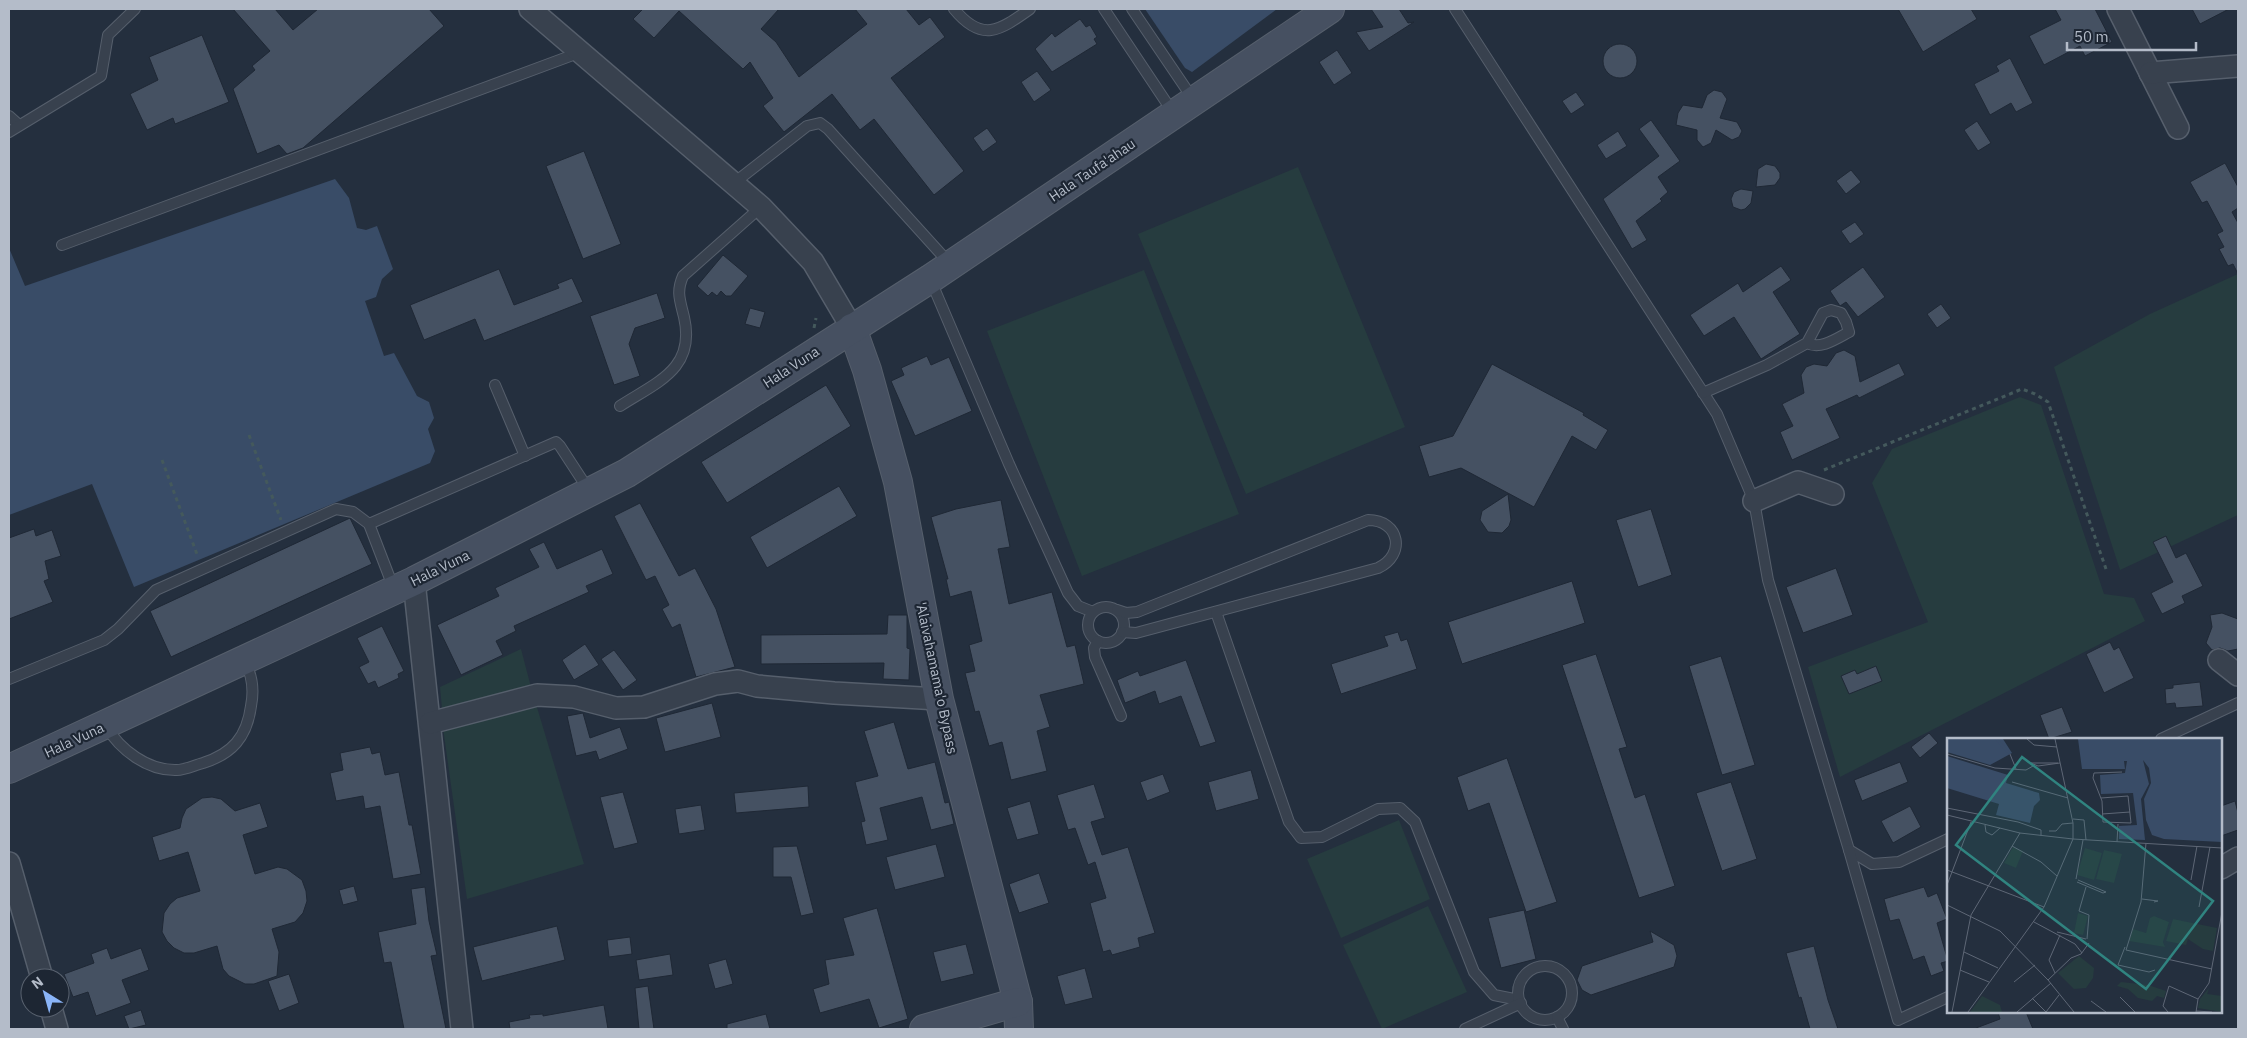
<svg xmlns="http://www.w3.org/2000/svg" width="2247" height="1038" font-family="'IBM Plex Sans',sans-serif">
<rect width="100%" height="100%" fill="#242f3e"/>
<g fill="#263c3f">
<path d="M1298,167L1405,427L1246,494L1138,234Z"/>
<path d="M1144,270L1239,514L1082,576L987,331Z"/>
<path d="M2238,274V515L2120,570L2054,367L2150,314Z"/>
<path d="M2020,397L2041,405L2104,594L2134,598L2145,621L1840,777L1808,667L1928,622L1872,483L1892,449Z"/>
<path d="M521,649L532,691L442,709L440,687Z"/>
<path d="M536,704L584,864L467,899L443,728Z"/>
<path d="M1399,820L1430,899L1341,938L1307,859Z"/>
<path d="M1428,906L1467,992L1382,1029L1343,945Z"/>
</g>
<g fill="#394c67">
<path d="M1145,9H1277L1192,72L1185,68Z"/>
<path d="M335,179L349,198L357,228L366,230L377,226L393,269L382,279L376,297L365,301L384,356L394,353L417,396L429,402L434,418L428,429L435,451L430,463L134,587L92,484L9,515V248L25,286Z"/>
</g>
<g fill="#455162" stroke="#1f2835">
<path d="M233,9H275L293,30L318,9H429L444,26L303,148L287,154L279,145L257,154L233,89L255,70L252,66L270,51Z"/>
<path d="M643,9H779L761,29L776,42L799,77L867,24L855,9H906L919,25L930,17L945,37L891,78L964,171L934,195L874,119L860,130L832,94L784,132L763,106L773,98L750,62L743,69L679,11L654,38L633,19Z"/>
<path d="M1371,9H1399L1408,23L1414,22L1369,51L1356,32L1383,27Z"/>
<path d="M1898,9H1971L1977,19L1923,52Z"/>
<path d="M2055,9H2095L2112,42L2085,56L2080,46L2044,65L2029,36L2061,20Z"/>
<path d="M2192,9H2229L2200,24Z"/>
<path d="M1080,19L1086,27L1090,25L1097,37L1094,39L1097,44L1052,72L1035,49L1052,33L1055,37Z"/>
<path d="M202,35L229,102L175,124L173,118L147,130L130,94L158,80L149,57Z"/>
<circle cx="1620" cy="61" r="17"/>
<path d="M1337,50L1352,73L1334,85L1319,62Z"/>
<path d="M2010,58L2033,103L2016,112L2011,103L1990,115L1974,84L1999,71L1996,66Z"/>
<path d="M1037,71L1051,90L1034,102L1021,82Z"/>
<path d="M1714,90L1722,92L1727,99L1720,118L1737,122L1742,131L1739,137L1732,140L1716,130L1711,143L1703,147L1697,140V130L1676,125L1678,113L1683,105L1702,108L1707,95Z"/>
<path d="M1576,92L1585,105L1571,114L1562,101Z"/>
<path d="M1651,120L1680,161L1658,177L1668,192L1660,199L1662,201L1636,221L1647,240L1632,249L1603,199L1659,156L1639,129Z"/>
<path d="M1977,121L1991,143L1978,151L1964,130Z"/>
<path d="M987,128L997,142L983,152L973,138Z"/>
<path d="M1618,131L1627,146L1606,159L1597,145Z"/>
<path d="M584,151L621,244L583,259L546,166Z"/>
<path d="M2225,163L2238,187V208L2232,212L2238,223V274L2233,264L2228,266L2219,249L2224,247L2217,234L2223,231L2207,201L2202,203L2190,182Z"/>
<path d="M1766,164L1775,166L1780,173V178L1775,185L1756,187L1758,169Z"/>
<path d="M1851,170L1861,182L1846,194L1836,181Z"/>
<path d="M1741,189L1753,191L1751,203L1745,209L1741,210L1733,207L1731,199L1734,192Z"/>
<path d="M1855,222L1864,234L1850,244L1841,231Z"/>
<path d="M723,255L748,276L731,296H726L721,291L717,296L712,292L708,296L697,286Z"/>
<path d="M1781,266L1791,280L1773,292L1800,334L1761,359L1734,317L1704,336L1690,315L1738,283L1743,292Z"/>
<path d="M1863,267L1885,297L1858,317L1846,302L1840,306L1830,291Z"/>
<path d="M499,269L514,305L559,288L557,284L572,278L583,302L484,341L475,319L424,340L410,305Z"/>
<path d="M657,293L665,318L635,328L629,344L640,376L614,385L590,316Z"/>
<path d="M1941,304L1951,318L1937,328L1927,314Z"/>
<path d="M750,308L765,312L760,328L745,324Z"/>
<path d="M1844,350L1855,356L1860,382L1899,363L1905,375L1859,398L1857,395L1826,409L1840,438L1792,460L1780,432L1793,426L1782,404L1804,393L1801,375L1806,367L1814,364L1827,366L1836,353Z"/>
<path d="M927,356L931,365L949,357L972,411L915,436L891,381L904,375L901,368Z"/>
<path d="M1492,364L1584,413L1583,415L1608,430L1596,450L1572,436L1534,507L1461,468L1429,477L1419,446L1453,436Z"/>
<path d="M826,385L851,426L727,503L701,462Z"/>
<path d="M839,486L857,516L767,568L750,537Z"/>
<path d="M1508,494L1511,520L1509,526L1502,533L1488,532L1480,520L1482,511Z"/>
<path d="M1001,500L1010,547L998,549L1009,604L1052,592L1067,647L1075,645L1084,684L1040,695L1050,727L1037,731L1047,771L1011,780L1002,742L989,746L979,711L975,712L965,673L975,671L969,645L982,641L971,591L950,597L946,579H948L931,517L956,509Z"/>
<path d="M640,503L679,576L695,568L716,609L735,667L696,677L680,624L672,628L662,609L669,605L655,576L646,580L614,516Z"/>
<path d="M1651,509L1672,575L1638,587L1616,520Z"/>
<path d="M350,518L372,564L171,657L150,611Z"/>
<path d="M34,529L36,536L52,530L61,556L45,561L49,579L44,581L53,602L9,619V538Z"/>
<path d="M2166,536L2176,558L2186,553L2203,586L2182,596L2185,603L2162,614L2151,593L2173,582L2153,542Z"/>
<path d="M544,542L557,569L602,549L613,574L586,586L589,592L514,626L516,631L496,641L503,655L461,675L437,625L499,596L495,588L539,567L529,549Z"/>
<path d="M1836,568L1853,615L1803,633L1786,587Z"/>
<path d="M1572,581L1585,623L1462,664L1448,622Z"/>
<path d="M2222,613L2238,619V649L2228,651L2220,648L2212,650L2206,643L2212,627L2210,615Z"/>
<path d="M888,615H907V648L910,649L909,680L883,679L884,663L761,664V635L887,634Z"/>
<path d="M382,626L404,671L398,674L399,678L378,688L375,681L368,684L359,667L369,662L357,638Z"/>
<path d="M1398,632L1401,641L1407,639L1417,669L1341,694L1331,664L1388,646L1384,636Z"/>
<path d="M2110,642L2114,650L2119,647L2134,678L2104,693L2086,654Z"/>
<path d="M585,644L599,665L574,680L562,660Z"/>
<path d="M614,650L637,680L623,690L601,659Z"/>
<path d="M1596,654L1627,747L1619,749L1635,798L1645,794L1675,886L1639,898L1562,665Z"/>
<path d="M1721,656L1755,765L1722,775L1689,666Z"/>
<path d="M1186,660L1216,742L1200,747L1181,696L1159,704L1155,691L1125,703L1117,680L1138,671L1140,676Z"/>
<path d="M1876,666L1882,681L1849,694L1841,676L1855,670L1857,674Z"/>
<path d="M2200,682L2203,706L2176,708L2175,703L2166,704L2165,689L2173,688V685Z"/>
<path d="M712,703L721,737L665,752L656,718Z"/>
<path d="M2062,707L2072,732L2049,739L2040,715Z"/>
<path d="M583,713L590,738L620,727L628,749L599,760L596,751L576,756L567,716Z"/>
<path d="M894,722L908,769L935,762L945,803L949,802L954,824L931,830L922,797L880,808L888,840L866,845L861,822L865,821L855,782L878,776L864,731Z"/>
<path d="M1929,733L1938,743L1920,758L1911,747Z"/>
<path d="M370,747L372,754L380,752L385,775L399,772L409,825H412L421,874L393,879L380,806L365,809L363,796L336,801L330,773L343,770L340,753Z"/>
<path d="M1507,758L1557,902L1526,912L1489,803L1468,811L1457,777Z"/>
<path d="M1900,762L1908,782L1862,801L1854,780Z"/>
<path d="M1251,770L1259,799L1216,811L1208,782Z"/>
<path d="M1163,774L1170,792L1147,801L1140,782Z"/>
<path d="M1731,782L1757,859L1722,871L1696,793Z"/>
<path d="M1094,784L1105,818L1091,822L1102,855L1128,847L1155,933L1138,938L1140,947L1112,955L1110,950L1103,952L1090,903L1106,898L1095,862L1088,865L1075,828L1068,830L1057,795Z"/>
<path d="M808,786L809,807L736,813L734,793Z"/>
<path d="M623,792L638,843L614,849L600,797Z"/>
<path d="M212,797L221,799L235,811L260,803L268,827L243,835L255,874L278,867L287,869L302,880L306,891L307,901L303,913L295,922L272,929L279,952L277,976L254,984H245L229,976L223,969L217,946L194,953H184L174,948L167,941L162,932L164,913L170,904L177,898L200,891L188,852L159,861L152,837L180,828L182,818L186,809L202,798Z"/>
<path d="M1030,801L1039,834L1017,840L1007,808Z"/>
<path d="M2235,801L2238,813V830L2221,836V806Z"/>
<path d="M701,805L705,830L679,834L675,809Z"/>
<path d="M1910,806L1921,827L1893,843L1881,821Z"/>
<path d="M936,844L945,877L895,890L886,857Z"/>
<path d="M797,846L814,913L801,916L791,877H773V847Z"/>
<path d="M1039,873L1049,903L1019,913L1009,884Z"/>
<path d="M354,886L358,901L343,905L339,890Z"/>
<path d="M425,887L429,921L437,955L431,956L446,1029H404L391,962L384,963L378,932L416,924L411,889Z"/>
<path d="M1924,887L1928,897L1937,893L1947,919L1937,923L1948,961L1941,963L1944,971L1931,976L1924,956L1913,960L1899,919L1890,921L1884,899Z"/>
<path d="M877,908L908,1019L879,1028L869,999L820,1013L813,989L829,984L825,960L854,955L843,918Z"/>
<path d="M1524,910L1536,959L1501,968L1488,918Z"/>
<path d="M557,926L565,960L482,981L473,947Z"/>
<path d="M1650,931L1674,945L1677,956L1674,967L1591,995L1582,990L1577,980L1582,966L1653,942Z"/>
<path d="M630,937L632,954L609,957L607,940Z"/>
<path d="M966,944L974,974L941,982L933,952Z"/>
<path d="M1814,946L1828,1000L1838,1029H1810L1801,997L1799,998L1786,953Z"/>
<path d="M107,948L111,959L141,948L149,970L122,980L131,1003L96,1016L88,992L73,997L64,974L94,963L91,954Z"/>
<path d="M670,954L673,975L639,980L636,960Z"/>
<path d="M726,959L733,984L715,989L708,964Z"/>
<path d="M1085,968L1093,998L1065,1005L1057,976Z"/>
<path d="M289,974L299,1003L279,1011L268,981Z"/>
<path d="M648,986L654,1029H639L635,988Z"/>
<path d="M604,1005L608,1029H510L509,1022L530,1018L529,1015L543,1014V1016Z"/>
<path d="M141,1010L146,1025L129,1029L124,1016Z"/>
<path d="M1998,1012H2026L2033,1029H1976V1028L2000,1019Z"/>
<path d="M766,1014L770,1029H727V1024Z"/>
</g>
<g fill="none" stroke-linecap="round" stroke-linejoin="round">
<defs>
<g id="lane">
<path d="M954,9C982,43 999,31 1030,9"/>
<path d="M1104,9L1174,114"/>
<path d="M1132,9L1193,99"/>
<path d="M1455,9L1717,414L1754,501L1768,580L1849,850L1872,864L1899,862L1948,839"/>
<path d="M9,116L19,125"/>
<path d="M9,132L101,76L108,35L135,9"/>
<path d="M734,183L807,126L820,123L828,129L950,264"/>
<path d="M62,245L581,52"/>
<path d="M931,281L1009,464L1068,593L1078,606L1093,612"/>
<path d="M495,385L525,456"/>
<path d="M1703,393L1767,365L1807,343L1823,313L1831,310L1841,313L1846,322L1849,332C1836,339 1820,350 1807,343"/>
<path d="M620,406C657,382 696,369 684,317C680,300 676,292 683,276L761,207"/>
<path d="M369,524L556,442L560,446L590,492"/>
<circle cx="1106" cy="625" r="18"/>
<path d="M1117,610L1126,613L1137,612L1368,520C1400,520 1406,555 1378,568L1136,633L1122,632"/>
<path d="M1216,612L1289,822L1301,838L1322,837L1378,809L1400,808L1415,822L1474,972L1494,995L1519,1000"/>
<path d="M1098,641L1094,648L1095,657L1121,716"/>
<path d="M9,679L104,640L118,629L156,590L336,509L353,512L369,524L394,589"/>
<path d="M106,726C120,750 148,771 177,770C185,770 195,765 203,763C232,754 247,737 251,706C254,691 252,675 245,662"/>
<path d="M2161,739L2238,703"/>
<path d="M1849,850L1898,1020L1948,997"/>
<circle cx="1545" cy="993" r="27"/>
<path d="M1557,1017L1563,1029"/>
<path d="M1465,1029L1521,1003"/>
</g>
<g id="street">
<path d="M530,9L761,207L813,262L852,328"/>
<path d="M2118,9L2178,128"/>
<path d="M2150,73L2238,66"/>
<path d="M1754,501L1798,482L1833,494"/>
<path d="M414,581L462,1029"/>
<path d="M2219,660L2238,675"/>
<path d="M430,723L537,695L574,697L616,708L644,707L715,684L738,681L757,686L834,693L939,699"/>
<path d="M9,863L42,978"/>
<path d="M2221,868L2238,858"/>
<path d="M51,1008L57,1029"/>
</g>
<g id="secondary">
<path d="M852,328L867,370L898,482L939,699L1018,1002L1019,1029"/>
<path d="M9,769L414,581L627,473L930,279L1330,9"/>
<path d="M924,1029L1018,1002"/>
</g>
</defs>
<use href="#lane" stroke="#565f6c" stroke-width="12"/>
<use href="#street" stroke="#565f6c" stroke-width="24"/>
<use href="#secondary" stroke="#565f6c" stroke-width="30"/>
<g stroke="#44595c" stroke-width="3" stroke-dasharray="4 4" stroke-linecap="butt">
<path d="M814,328L816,318"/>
<path d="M249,435L281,520"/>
<path d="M162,460L198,557"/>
<path d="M1824,470L2022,389L2035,394L2048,402L2106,569"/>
</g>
<use href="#lane" stroke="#38414e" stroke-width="10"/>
<use href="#street" stroke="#38414e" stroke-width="21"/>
<use href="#secondary" stroke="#465061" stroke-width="28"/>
</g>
<g text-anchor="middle" stroke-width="4.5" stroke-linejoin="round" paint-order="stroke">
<g font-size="14" fill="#b4bcc9" stroke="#1d2633">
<text transform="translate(1092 170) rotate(-34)" y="5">Hala Taufa'ahau</text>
<text transform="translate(791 367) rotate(-33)" y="5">Hala Vuna</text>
<text transform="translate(440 568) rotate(-26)" y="5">Hala Vuna</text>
<text transform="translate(937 678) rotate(78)" y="5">'Alaivahamama'o Bypass</text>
<text transform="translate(74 740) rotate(-25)" y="5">Hala Vuna</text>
</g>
</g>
<g transform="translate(1947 738)">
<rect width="275" height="275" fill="#242f3e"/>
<path d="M66,109L76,113L69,130L57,125ZM138,110L155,115L147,142L130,137ZM157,112L175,116L167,145L149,141ZM131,175L141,178L136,197L127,195ZM207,178L222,184L216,204L218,209L182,203L186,191L199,195L203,180ZM226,181L270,190L266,213L256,211L241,201L239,207L219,203ZM132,218L147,230L146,240L139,250L127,251L111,235ZM174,244L201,247L219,253L217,260L210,258L205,263L191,260L181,251L170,248ZM262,250L260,256L275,258V274L251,270L253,261ZM35,258L53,267L55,274H23Z" fill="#263c3f"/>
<path d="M0,1H56L65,15L43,27L0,14ZM131,1H275V104L217,101L205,97L199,82L197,61L204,45L202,30L196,22L202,46L194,61L198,102L172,101V88L190,87L186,55L154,56L153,37L178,35L180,23H177L178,31H135ZM0,18L61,37L59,45L92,55L93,62L87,68L83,85L49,77L52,66L0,50Z" fill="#394c67"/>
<path fill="none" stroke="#394c67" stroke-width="2.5" d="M49,1L62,15"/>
<path fill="none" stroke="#5e6776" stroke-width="1" d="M80,1L87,7L110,9M108,1L126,85V101L275,110M0,16L48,30L79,32L86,28M63,16L69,31M111,25H84L91,28L113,25M65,44L121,60M154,60L181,58L184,85L156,84L155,63L146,40L147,35L175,34M0,70L71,84L94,92V98M155,76L183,74M0,77L73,95L126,101L97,169L21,274M126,81L137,82L139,102M38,87L39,94L45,97L53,90M102,93H109L115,86L126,85M170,104L171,86M199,105L194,164L179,212L265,231M65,108L94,124L110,138M0,132L97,169M129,141L136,102M244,142L250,108M130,144L156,155L159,154L131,142M0,147L24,84M139,149L132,173L142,177L140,201M195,161L211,163L207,164M0,167L53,193L101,242L127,274M252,169L263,109M87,184L128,206L135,215M110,194L139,201M178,209L171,227L202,234L208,232M17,214L51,230M13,232L42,244M108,235L102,222L113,197M101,242L124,220L134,216L142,205M67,244L88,227M173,259L188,274M85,260L99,274M144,263L159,274M249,273L265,274M5,274L24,177L73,95M70,274L104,245M99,274L112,257M221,274L216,268L222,248L251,261M249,274L251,261L262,245L275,174"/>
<path fill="#308480" fill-opacity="0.15" stroke="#308480" stroke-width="2.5" d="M75,19L266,163L199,251L9,107Z"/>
<rect width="275" height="275" fill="none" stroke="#b4bcc9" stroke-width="2.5"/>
</g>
<rect width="2247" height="1038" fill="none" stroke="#b4bcc9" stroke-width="20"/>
<g transform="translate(45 993) rotate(323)"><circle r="24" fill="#1d2633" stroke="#59626f"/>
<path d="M0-4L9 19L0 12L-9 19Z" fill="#8ab4f8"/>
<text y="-8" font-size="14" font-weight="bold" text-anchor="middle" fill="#b4bcc9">N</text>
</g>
<path d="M2067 42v8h129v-8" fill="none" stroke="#b4bcc9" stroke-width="2.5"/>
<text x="2074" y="42" font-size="15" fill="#b4bcc9" stroke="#1d2633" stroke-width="4" paint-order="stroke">50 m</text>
</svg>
